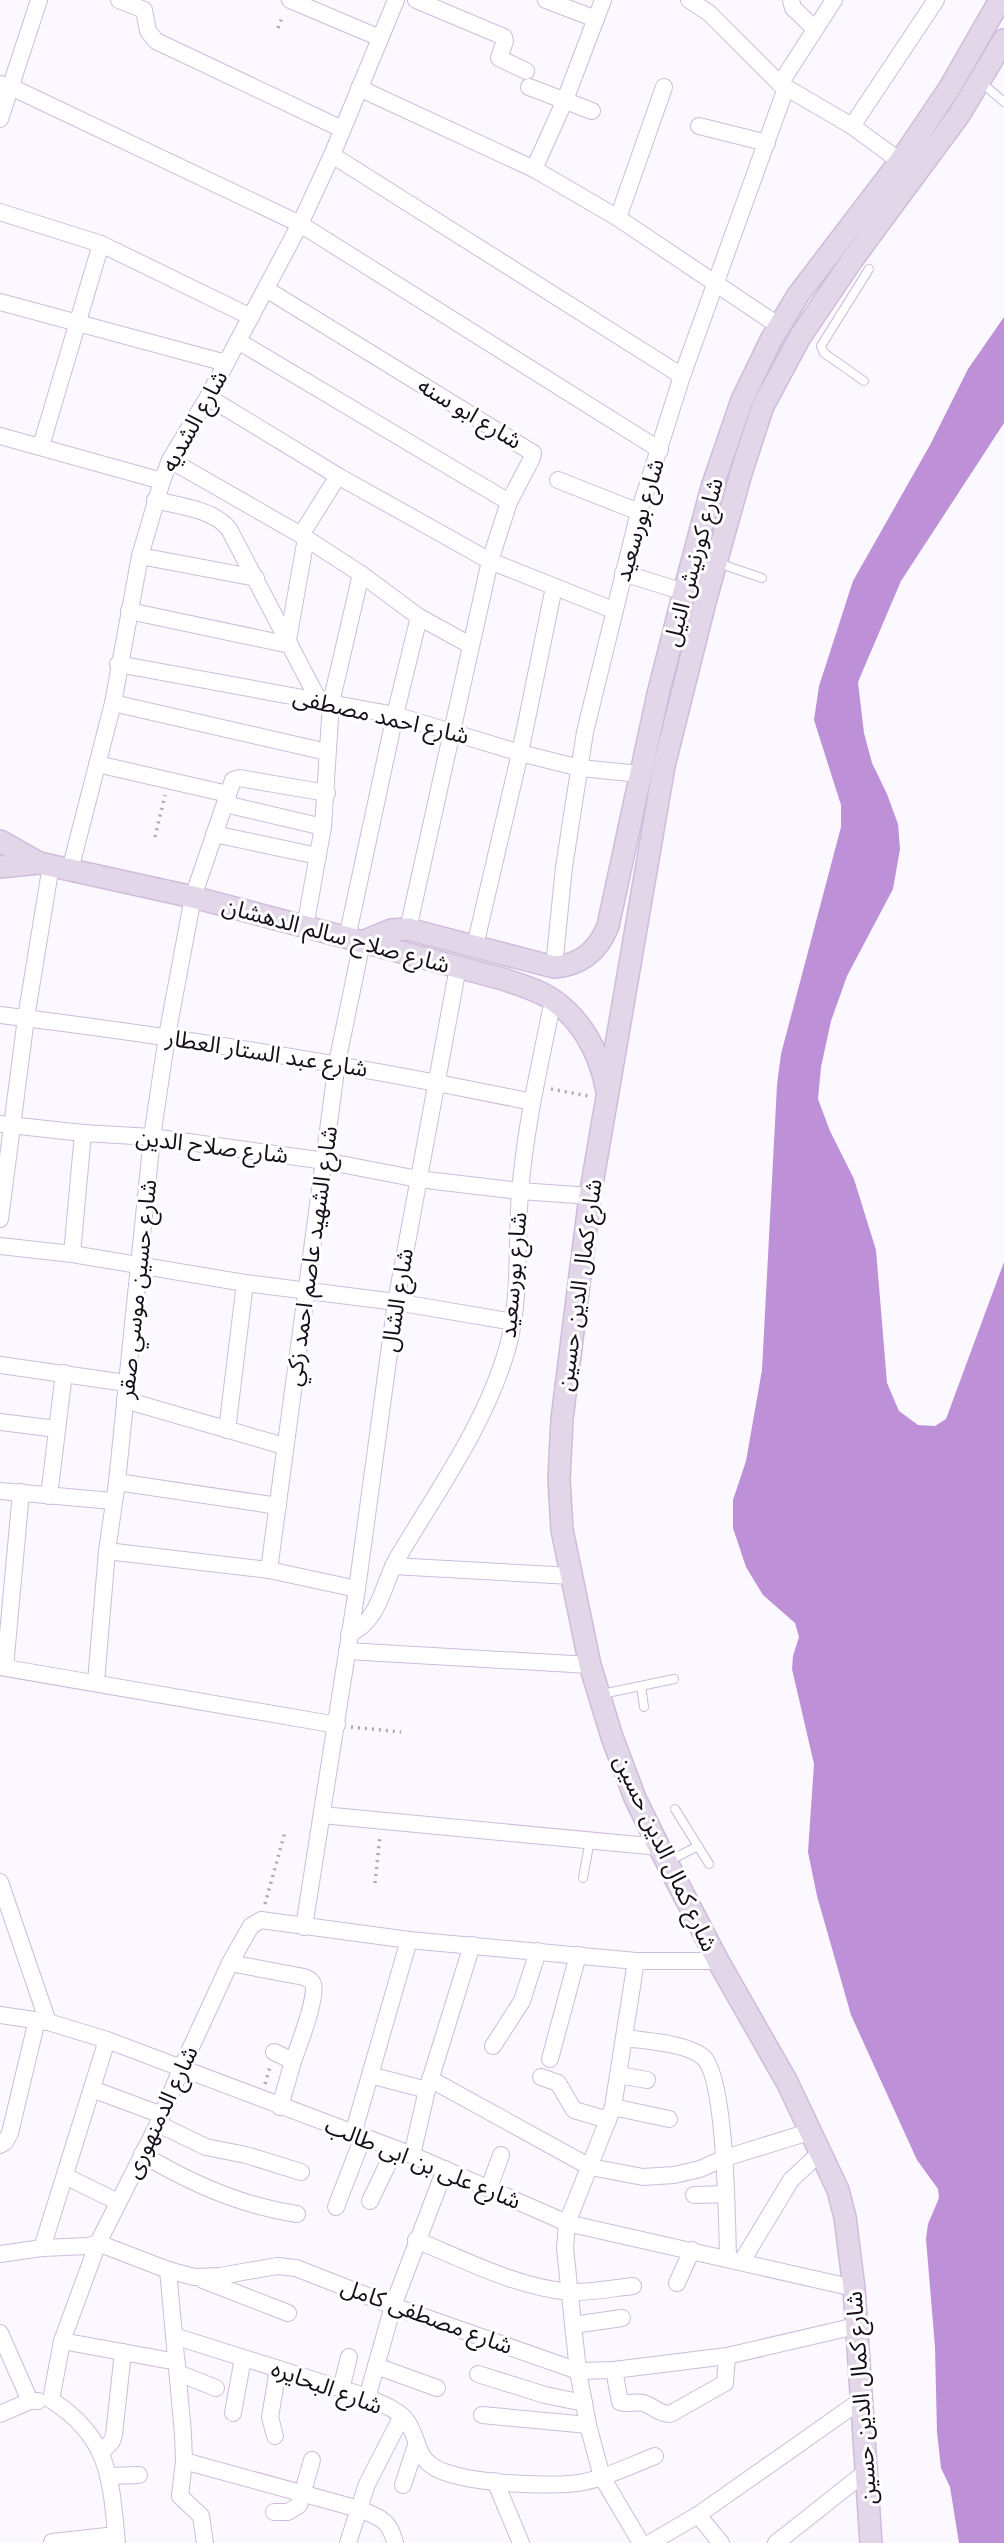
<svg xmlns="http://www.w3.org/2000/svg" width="1004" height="2543" font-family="'Space Grotesk','Noto Sans Arabic',sans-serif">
<rect width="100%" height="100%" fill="#fcf8ff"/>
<path fill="#bd90d8" d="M1004,317V423L901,581L858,682L864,733L872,763L887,794L898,824L900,849L893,889L847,976L831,1021L821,1067L818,1099L830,1131L854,1179L876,1250L887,1383L899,1411L918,1425L935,1426L946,1419L1004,1262V2543H959L950,2487L941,2468L937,2432L935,2347L926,2239L928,2224L939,2198L938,2189L917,2160L851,2015L817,1896L808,1852L814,1764L792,1669L793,1656L799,1637L795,1623L763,1595L746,1567L733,1528V1500L746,1461L762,1370L777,1085L781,1054L841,827V805L814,720L819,686L853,581L930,445L968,369Z"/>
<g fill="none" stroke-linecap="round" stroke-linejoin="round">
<defs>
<g id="service">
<path d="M981,82L1004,102"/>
<path d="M864,381L824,353L821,346L869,269"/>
<path d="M718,563L762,578"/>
<path d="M641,1686L644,1707"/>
<path d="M602,1694L674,1679"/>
<path d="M675,1809L709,1864"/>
<path d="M667,1862L698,1846"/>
<path d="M583,1878L590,1840"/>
</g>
<g id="minor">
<path d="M119,0L144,10L148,31L156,41L342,129"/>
<path d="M290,0L380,38"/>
<path d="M416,0L504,37L505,41L499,58L526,71"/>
<path d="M546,0L596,19"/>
<path d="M689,0L709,13L780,84L852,126L908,167"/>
<path d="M791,0L793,8L815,29"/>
<path d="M0,84L11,87L300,224L660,450"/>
<path d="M780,84L834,0"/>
<path d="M529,87L592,111"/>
<path d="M359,88L534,169L618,218L779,326"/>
<path d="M0,119L39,0"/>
<path d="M699,126L767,143"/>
<path d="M852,126L936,0"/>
<path d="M332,155L682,376"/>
<path d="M534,169L565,100L603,0"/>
<path d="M0,212L101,244L251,317"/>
<path d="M618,218L664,87"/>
<path d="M266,289L533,453L532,458L509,502L490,561L408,929"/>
<path d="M0,302L226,363"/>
<path d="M238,341L509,502"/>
<path d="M208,397L338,476L490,561L613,610"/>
<path d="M0,436L162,481"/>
<path d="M41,446L101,244"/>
<path d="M170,460L301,535L361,574L419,617L470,645"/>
<path d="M558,480L639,512"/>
<path d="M155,500C179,506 213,509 229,529L318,699"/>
<path d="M301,535L338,476"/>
<path d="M140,556L256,578"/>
<path d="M623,573L684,592"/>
<path d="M129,611L290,645"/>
<path d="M288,640L306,538"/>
<path d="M118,664L395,715L520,753L580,768L641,774"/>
<path d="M113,703L327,752"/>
<path d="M97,764L228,794"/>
<path d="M225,804L323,827"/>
<path d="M214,834L318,856"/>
<path d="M70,870L113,703L140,556L162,481L170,460L208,397L300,224L332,155L396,0"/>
<path d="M305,927L323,827L331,703L361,574"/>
<path d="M347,938L395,715L419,617"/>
<path d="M475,946L520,753L554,587"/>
<path d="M554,967L564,867L585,732L639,512L682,376L786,88"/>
<path d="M0,1015C179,1037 355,1065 532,1102"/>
<path d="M0,1124L83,1133L152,1137L325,1161L418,1179L520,1191L590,1196"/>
<path d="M0,1219L26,1018L51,865"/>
<path d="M0,1246L72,1254L245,1283L396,1302L514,1322"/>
<path d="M72,1254L83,1133"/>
<path d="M0,1365L126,1383"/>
<path d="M125,1400L284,1446"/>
<path d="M0,1422L57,1429"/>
<path d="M227,1430L245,1283"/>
<path d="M117,1482L278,1506"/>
<path d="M0,1491L113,1501"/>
<path d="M49,1496L64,1373"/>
<path d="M107,1551L269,1570L357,1589"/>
<path d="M393,1566L572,1576"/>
<path d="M269,1570L337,1063L362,942"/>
<path d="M349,1634C381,1620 382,1584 398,1557C438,1490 487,1422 508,1346C521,1297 516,1243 520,1193C525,1128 540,1064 553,1000"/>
<path d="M347,1651L590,1665"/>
<path d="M0,1667L337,1725"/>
<path d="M5,1667L21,1492"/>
<path d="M96,1682L107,1551L117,1482L152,1137L167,1036L193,897L233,780L239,778L327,793"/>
<path d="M322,1815L659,1847"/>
<path d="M0,1882L48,2022"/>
<path d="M304,1927L357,1589L396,1302L458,967"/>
<path d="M636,1961L613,2107L567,2223L565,2248L578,2371L588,2425L602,2477L641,2543"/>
<path d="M230,1963L304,1977C308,1979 311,1979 313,1984C318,1995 298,2048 293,2061"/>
<path d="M0,2015L48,2022L107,2040L412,2155L567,2223L854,2288"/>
<path d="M625,2038C646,2041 687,2043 703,2057C726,2077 727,2222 728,2258"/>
<path d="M493,2046L522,2001L538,1951"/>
<path d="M274,2052L293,2061L280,2107"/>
<path d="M550,2059L578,1955"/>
<path d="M370,2075L427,2090"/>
<path d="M619,2075L647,2080"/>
<path d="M541,2077L558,2083L574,2110L608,2120"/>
<path d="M430,2079L590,2167L643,2177L674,2175L700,2169L725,2158L812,2131"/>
<path d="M92,2089L162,2115"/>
<path d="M613,2107L669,2119"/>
<path d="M158,2124L206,2147L246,2155L301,2172"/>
<path d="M353,2134L409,1940"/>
<path d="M0,2145L5,2142L10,2133L37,2020"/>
<path d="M142,2154C190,2183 241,2206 297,2214"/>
<path d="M412,2155L427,2090L472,1945"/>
<path d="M65,2176L118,2202"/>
<path d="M489,2188L501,2155"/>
<path d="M694,2195L726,2194"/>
<path d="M370,2201L395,2149"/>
<path d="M336,2207L363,2137"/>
<path d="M416,2240C465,2260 516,2287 569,2292C589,2293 613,2288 633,2286"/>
<path d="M42,2248L107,2040"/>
<path d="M0,2254L42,2248L88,2246L98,2243L168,2270L194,2277L220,2276L277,2266L296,2268L393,2306L578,2371L614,2370L727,2356L856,2326"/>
<path d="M742,2261L791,2180L821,2152"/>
<path d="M168,2270L183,2434L184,2461L180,2496L201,2516L205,2543"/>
<path d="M203,2280L288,2313"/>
<path d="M677,2283L692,2250"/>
<path d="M573,2325L622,2318"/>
<path d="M0,2333L30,2401"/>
<path d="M174,2336L358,2394C374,2401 399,2408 408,2423C418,2438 416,2454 431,2465C454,2484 554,2488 584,2482C608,2477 632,2465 655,2456"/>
<path d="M62,2341L177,2362"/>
<path d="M376,2366L437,2388"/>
<path d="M614,2370L620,2402C628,2405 635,2401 643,2403C654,2406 658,2414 670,2414L725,2383L727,2356"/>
<path d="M178,2373L216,2388"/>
<path d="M478,2374L545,2395L584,2403"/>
<path d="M341,2389L349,2357"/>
<path d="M367,2398L393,2306L445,2169"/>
<path d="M51,2400L62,2341L98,2243L158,2124L181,2069L230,1963L251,1926L261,1920L409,1940L636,1961H718"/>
<path d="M51,2400C110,2437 111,2480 117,2543"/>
<path d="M233,2413L243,2358"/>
<path d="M0,2414L30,2401H38"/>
<path d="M482,2415L588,2425"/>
<path d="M275,2436L270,2417L278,2369"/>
<path d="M101,2453L112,2441L114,2435L123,2352"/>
<path d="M184,2461L359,2509C379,2517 390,2520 395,2543"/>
<path d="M108,2476L139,2475"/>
<path d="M495,2481L521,2543"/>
<path d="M403,2485L416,2445"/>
<path d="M274,2512H288L299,2505L312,2460"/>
<path d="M698,2515L721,2543"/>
<path d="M52,2542L116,2535"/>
<path d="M348,2543L367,2484L402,2416"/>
<path d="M650,2543L698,2515L860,2401"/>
<path d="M776,2543L867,2471"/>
</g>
<g id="secondary">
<path d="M0,841L39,863"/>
<path d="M0,867L39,863L193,897L503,979C520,985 539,990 553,1000C582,1020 600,1054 606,1087"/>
<path d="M362,942L391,930L408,929L554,967C581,965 598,951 608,926L658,694L684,592L712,487L742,400L771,340L798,295L901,160L949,89L1000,0"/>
<path d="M871,2543L854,2288L845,2217L838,2190L787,2082L718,1961L659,1847L635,1798L612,1737L590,1665L562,1530L559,1479L562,1419L590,1196L664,766L705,602L742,470L763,406L800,337L852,260L959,115L1004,40"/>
</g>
</defs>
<use href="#service" stroke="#cfbcdb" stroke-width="10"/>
<use href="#minor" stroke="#cfbcdb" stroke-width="18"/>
<use href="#secondary" stroke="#cfbcdb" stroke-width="24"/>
<g stroke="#ada8b0" stroke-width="3.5" stroke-dasharray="2 5" stroke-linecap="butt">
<path d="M278,28L283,15"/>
<path d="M155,837L165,795"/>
<path d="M551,1089L588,1096"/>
<path d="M351,1727L401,1732"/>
<path d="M375,1883L380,1836"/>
<path d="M265,1904L285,1832"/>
<path d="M265,2084L270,2067"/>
</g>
<use href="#service" stroke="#fff" stroke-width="8"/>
<use href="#minor" stroke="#fff" stroke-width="16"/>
<use href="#secondary" stroke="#e2d6e9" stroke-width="21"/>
</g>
<g text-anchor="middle" stroke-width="6" stroke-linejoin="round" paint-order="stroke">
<g font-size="23" fill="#160f1a" stroke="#fff">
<text transform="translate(470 413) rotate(31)" y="8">شارع ابو سنه</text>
<text transform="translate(194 421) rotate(-61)" y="8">شارع الشديه</text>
<text transform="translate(639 520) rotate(-74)" y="8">شارع بورسعيد</text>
<text transform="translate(693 562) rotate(-75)" y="8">شارع كورنيش النيل</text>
<text transform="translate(381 716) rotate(13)" y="8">شارع احمد مصطفى</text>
<text transform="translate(336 935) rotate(15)" y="8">شارع صلاح سالم الدهشان</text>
<text transform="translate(267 1053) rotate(9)" y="8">شارع عبد الستار العطار</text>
<text transform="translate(212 1146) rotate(7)" y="8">شارع صلاح الدين</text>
<text transform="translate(311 1256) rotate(-82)" y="8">شارع الشهيد عاصم احمد زكي</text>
<text transform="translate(513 1275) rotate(-85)" y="8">شارع بورسعيد</text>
<text transform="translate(579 1285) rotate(-82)" y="8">شارع كمال الدين حسين</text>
<text transform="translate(137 1289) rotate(-84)" y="8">شارع حسين موسي صقر</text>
<text transform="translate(397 1300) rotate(-81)" y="8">شارع الشال</text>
<text transform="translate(666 1853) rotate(65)" y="8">شارع كمال الدين حسين</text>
<text transform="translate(161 2112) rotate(-65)" y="8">شارع الدمنهورى</text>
<text transform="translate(423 2163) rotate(22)" y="8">شارع على بن ابى طالب</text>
<text transform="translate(427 2316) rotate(20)" y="8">شارع مصطفى كامل</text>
<text transform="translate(327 2387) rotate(20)" y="8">شارع البحايره</text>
<text transform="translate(861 2398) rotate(-94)" y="8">شارع كمال الدين حسين</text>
</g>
</g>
</svg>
